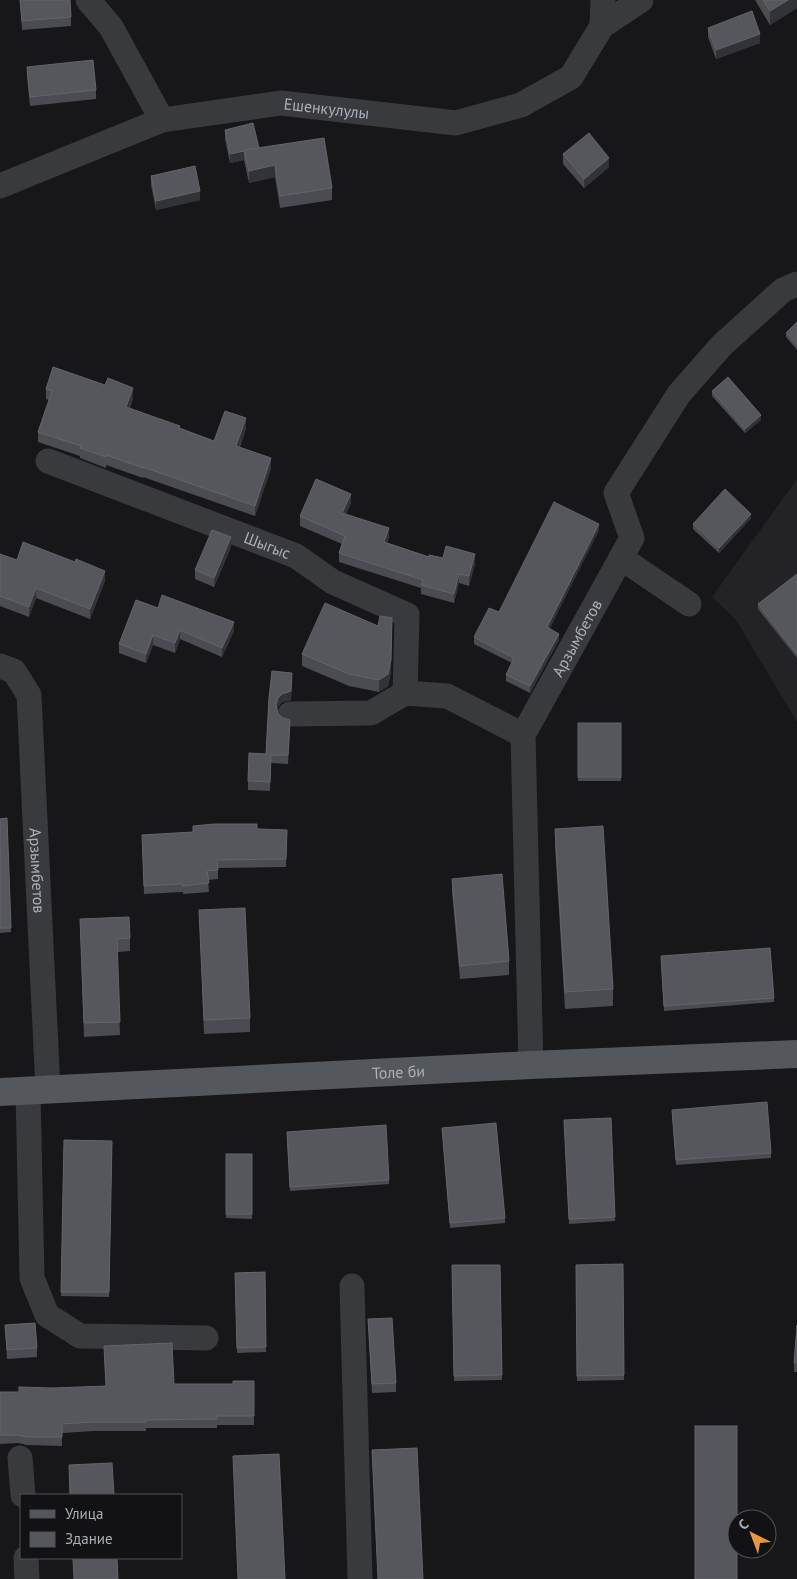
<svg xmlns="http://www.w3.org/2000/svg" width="797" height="1579" font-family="'PT Sans',sans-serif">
<rect width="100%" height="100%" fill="#171719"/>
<path fill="#232326" d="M797,479V722L736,620L712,597Z"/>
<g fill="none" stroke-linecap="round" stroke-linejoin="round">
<g stroke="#383a3e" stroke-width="25">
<path d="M88,0L111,27L162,120"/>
<path d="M602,26L641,0"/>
<path id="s1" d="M0,186L162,120L281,103L456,123L521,105L571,77L602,26L603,0"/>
<path id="s2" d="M48,461L296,556L333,582L407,615L405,693"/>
<path d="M621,558L689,604"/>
<path id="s3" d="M0,666L14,671L29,695L48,1090"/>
<path d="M290,714L371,713L405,693L447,696L523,735"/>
<path id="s4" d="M531,1065L523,735L632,538L616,493L679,394L722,345L783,290L797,284"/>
<path d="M28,1091L32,1278L47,1315L80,1336L206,1338"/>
<path d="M352,1286L360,1579"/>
<path d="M20,1458L23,1495"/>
<path d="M26,1558L27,1579"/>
</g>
<path stroke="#54575c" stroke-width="28" id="s5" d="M0,1092L531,1065L797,1054"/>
</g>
<g fill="#4b4c51">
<path d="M20,0L71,17V26L22,30Z"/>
<path d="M755,0H797V8L770,25Z"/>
<path d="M708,28L760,43L716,59L708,37Z"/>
<path d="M27,67L96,90V99L30,106L27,76Z"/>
<path d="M225,130L332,188V200L280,208L275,177L249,183L244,160L230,163L225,139Z"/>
<path d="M563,154L609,167L584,188L563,164Z"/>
<path d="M151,176L200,200L156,210L151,185Z"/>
<path d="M797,322V350L786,337V333Z"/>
<path d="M46,389L133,398L130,408L180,428L214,441L246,428L240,447L271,468L255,516L143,477V478L106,465V468L80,458V456L38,442V432L49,400L46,399Z"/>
<path d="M712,391L761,420L745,433L712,396Z"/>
<path d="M351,503L346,514L389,537L387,543L429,557L475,564L469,586L459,583L454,603L421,594V588L339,562V553L342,544L300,526V516Z"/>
<path d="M751,518L719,553L693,529V524Z"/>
<path d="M599,530L549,629L559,640L530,693L506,681V675L512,663L474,644V637L499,612Z"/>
<path d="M231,547L214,587L195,579V570Z"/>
<path d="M0,554L17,560L105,581L90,619L36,598L29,617L0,606Z"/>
<path d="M797,574V658L758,609V604Z"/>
<path d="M158,608L234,631L222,657L180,639L175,653L153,645L146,663L119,653V644Z"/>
<path d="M302,654L391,672L388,686L379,692L349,686L302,666Z"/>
<path d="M292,681L291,700L282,702L278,707L277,710L278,714L290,728L288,764L271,763L270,791L248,790V781L266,754L269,698Z"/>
<rect x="578" y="723" width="43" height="58"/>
<path d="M7,818L11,932L0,933V819Z"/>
<path d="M193,826L287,830L286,867L218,868V879L208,880L209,892L183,894V892L144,894L142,835L193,832Z"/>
<path d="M555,829L613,989V1006L565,1009L555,846Z"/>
<path d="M452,879L509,961V975L460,979L452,892Z"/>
<path d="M199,910L250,1018V1032L204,1034Z"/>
<path d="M80,919L130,938V951L117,952L120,1035L84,1037Z"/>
<path d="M661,961L774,998V1002L664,1011Z"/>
<path d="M672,1114L771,1153V1158L676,1165Z"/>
<path d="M611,1118L615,1221L569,1224L564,1120Z"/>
<path d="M442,1128L505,1218V1223L450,1228Z"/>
<path d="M287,1137L389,1180V1184L290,1191Z"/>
<path d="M64,1140L112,1141L109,1297L61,1296Z"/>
<path d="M226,1154H252V1219L226,1218Z"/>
<path d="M623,1264L624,1380L577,1381L576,1265Z"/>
<path d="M452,1265H500L502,1380L454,1381Z"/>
<path d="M265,1272L266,1352L237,1353L235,1273Z"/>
<path d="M368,1319L396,1383V1392L372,1393Z"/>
<path d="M5,1325L37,1348V1357L7,1359Z"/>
<path d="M797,1325V1372H794V1363Z"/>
<path d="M104,1355L174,1384H233L254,1381V1425H217V1428H146V1431H93L62,1433V1446L27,1445L18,1443L0,1444V1392H19L106,1386Z"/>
</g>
<g fill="#323336">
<path d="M788,0H797V8L770,25V11Z"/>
<path d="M760,34V43L716,59V50Z"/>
<path d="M244,151V160L230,163V154Z"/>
<path d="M609,158V167L584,188V179Z"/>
<path d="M275,165V177L249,183V171Z"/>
<path d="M200,191V200L156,210V201Z"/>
<path d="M133,388V398L126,417V407Z"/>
<path d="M761,415V420L745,433V429Z"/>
<path d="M246,418V428L236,456V446Z"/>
<path d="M271,458V468L255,516V506Z"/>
<path d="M351,494V503L342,523V513Z"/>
<path d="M751,514V518L719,553V548Z"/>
<path d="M599,524V530L547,634V627Z"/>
<path d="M389,528V537L384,551V542Z"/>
<path d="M231,537V547L214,587V578Z"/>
<path d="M475,554V564L469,586V576Z"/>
<path d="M105,571V581L90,619V609Z"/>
<path d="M459,574V583L454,603V594Z"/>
<path d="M36,588V598L29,617V607Z"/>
<path d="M392,618L391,672L388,686L379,692V680Z"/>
<path d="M234,622V631L222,657V648Z"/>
<path d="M180,630V639L175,653V643Z"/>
<path d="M559,634V640L530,693V686Z"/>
<path d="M153,635V645L146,663V654Z"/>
<path d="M292,673L291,700L282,702L278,707L276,714V705L278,698Z"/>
</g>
<g fill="#55575c" stroke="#63656a">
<path d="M20,0H70L71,17L22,21Z"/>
<path d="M763,0H788L770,11Z"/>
<path d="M752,11L760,34L716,50L708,28Z"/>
<path d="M93,60L96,90L30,97L27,67Z"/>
<path d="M253,123L259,148L244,150V151L230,154L225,130Z"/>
<path d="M589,133L609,158L584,179L563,154Z"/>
<path d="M324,138L332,188L280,196L275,165L249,171L244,150Z"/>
<path d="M195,166L200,191L156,201L151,176Z"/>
<path d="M797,322V345L786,333Z"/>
<path d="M53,367L105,385L108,378L133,388L126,407L180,426L179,428L214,441L225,411L246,418L236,446L271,458L255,506L143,467V468L106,455V457L80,448L81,446L38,432L52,391L46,389Z"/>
<path d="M728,377L761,415L745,429L712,391Z"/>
<path d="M316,479L351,494L342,513L389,528L384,542L429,557V555L443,558L446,546L475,554L469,576L459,574L454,594L421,585L423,580L339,553L345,536L300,516Z"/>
<path d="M725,489L751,514L719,548L693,524Z"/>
<path d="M554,502L599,524L547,627L559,634L530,686L506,675L514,658L474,637L489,608L499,612Z"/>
<path d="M212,530L231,537L214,578L195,570Z"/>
<path d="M23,542L75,562L76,559L105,571L90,609L36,588L29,607L0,596V554L17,560Z"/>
<path d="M797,574V654L758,604Z"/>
<path d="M162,595L234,622L222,648L180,630L175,643L153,635L146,654L119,644L136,600L158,608Z"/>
<path d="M325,603L378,626L380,616L392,618L391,660L388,674L379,680L349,674L302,654Z"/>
<path d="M272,671L292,673L291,691L282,694L278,698L276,705L278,714L283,718L290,720L288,755H271L270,782L248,781L249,753L266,754L269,698Z"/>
<rect x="578" y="723" width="43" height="54"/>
<path d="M7,818L11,928H0V819Z"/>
<path d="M214,824H257V829L287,830L286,859L217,860L218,870L207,871L209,883L183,886V884L144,886L142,835L193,832V826Z"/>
<path d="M603,826L613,989L565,992L555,829Z"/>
<path d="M502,874L509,961L460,966L452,879Z"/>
<path d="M245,908L250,1018L204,1020L199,910Z"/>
<path d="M129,917L130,938L117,939L120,1022L84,1023L80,919Z"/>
<path d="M770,948L774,998L664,1006L661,956Z"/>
<path d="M767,1102L771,1153L676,1160L672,1110Z"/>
<path d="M611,1118L615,1217L569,1219L564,1120Z"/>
<path d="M496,1123L505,1218L450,1223L442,1128Z"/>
<path d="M386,1125L389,1180L290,1187L287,1132Z"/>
<path d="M64,1140L112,1141L109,1292H61Z"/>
<rect x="226" y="1154" width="26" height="60"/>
<path d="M623,1264L624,1375L577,1376L576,1265Z"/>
<path d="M452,1265H500L502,1375L454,1376Z"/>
<path d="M265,1272L266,1347L237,1348L235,1273Z"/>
<path d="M392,1318L396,1383L372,1384L368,1319Z"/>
<path d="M35,1323L37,1348L7,1350L5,1325Z"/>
<path d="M797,1325V1363H794Z"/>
<path d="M172,1343L174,1384H233V1381H254V1416H217V1419L146,1420V1422H93L62,1424V1437H27L18,1435H0V1392H19V1387L53,1388L106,1386L104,1346Z"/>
<rect x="695" y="1426" width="42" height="153"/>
<path d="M417,1448L423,1579H378L372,1450Z"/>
<path d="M279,1454L285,1579H238L233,1456Z"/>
<path d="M112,1463L114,1495H70L69,1465Z"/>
<path d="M73,1558H117L118,1579H74Z"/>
</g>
<g text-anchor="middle" stroke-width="4" stroke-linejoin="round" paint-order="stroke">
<g font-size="16" fill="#aab0b8" stroke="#121214">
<text dy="6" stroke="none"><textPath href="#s1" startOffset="341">Ешенкулулы</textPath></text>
<text dy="6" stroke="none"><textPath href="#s2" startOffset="235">Шыгыс</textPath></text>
<text dy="6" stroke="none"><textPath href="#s4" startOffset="441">Арзымбетов</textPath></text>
<text dy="6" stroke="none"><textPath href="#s3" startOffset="219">Арзымбетов</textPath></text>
<text dy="6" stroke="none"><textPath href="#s5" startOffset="399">Толе би</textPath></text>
</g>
</g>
<rect x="20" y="1494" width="162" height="65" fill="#121214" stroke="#4f5156"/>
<rect x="30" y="1510" width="25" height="8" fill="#54575c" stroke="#4f5156"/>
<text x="65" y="1519" font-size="15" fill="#aab0b8">Улица</text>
<rect x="30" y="1532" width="25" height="15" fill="#55575c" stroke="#4f5156"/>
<text x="65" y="1544" font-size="15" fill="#aab0b8">Здание</text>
<g transform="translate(752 1534) rotate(318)"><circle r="24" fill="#121214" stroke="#4f5156"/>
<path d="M0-4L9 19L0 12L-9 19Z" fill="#e89940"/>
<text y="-8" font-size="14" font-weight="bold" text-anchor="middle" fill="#aab0b8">С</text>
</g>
</svg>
